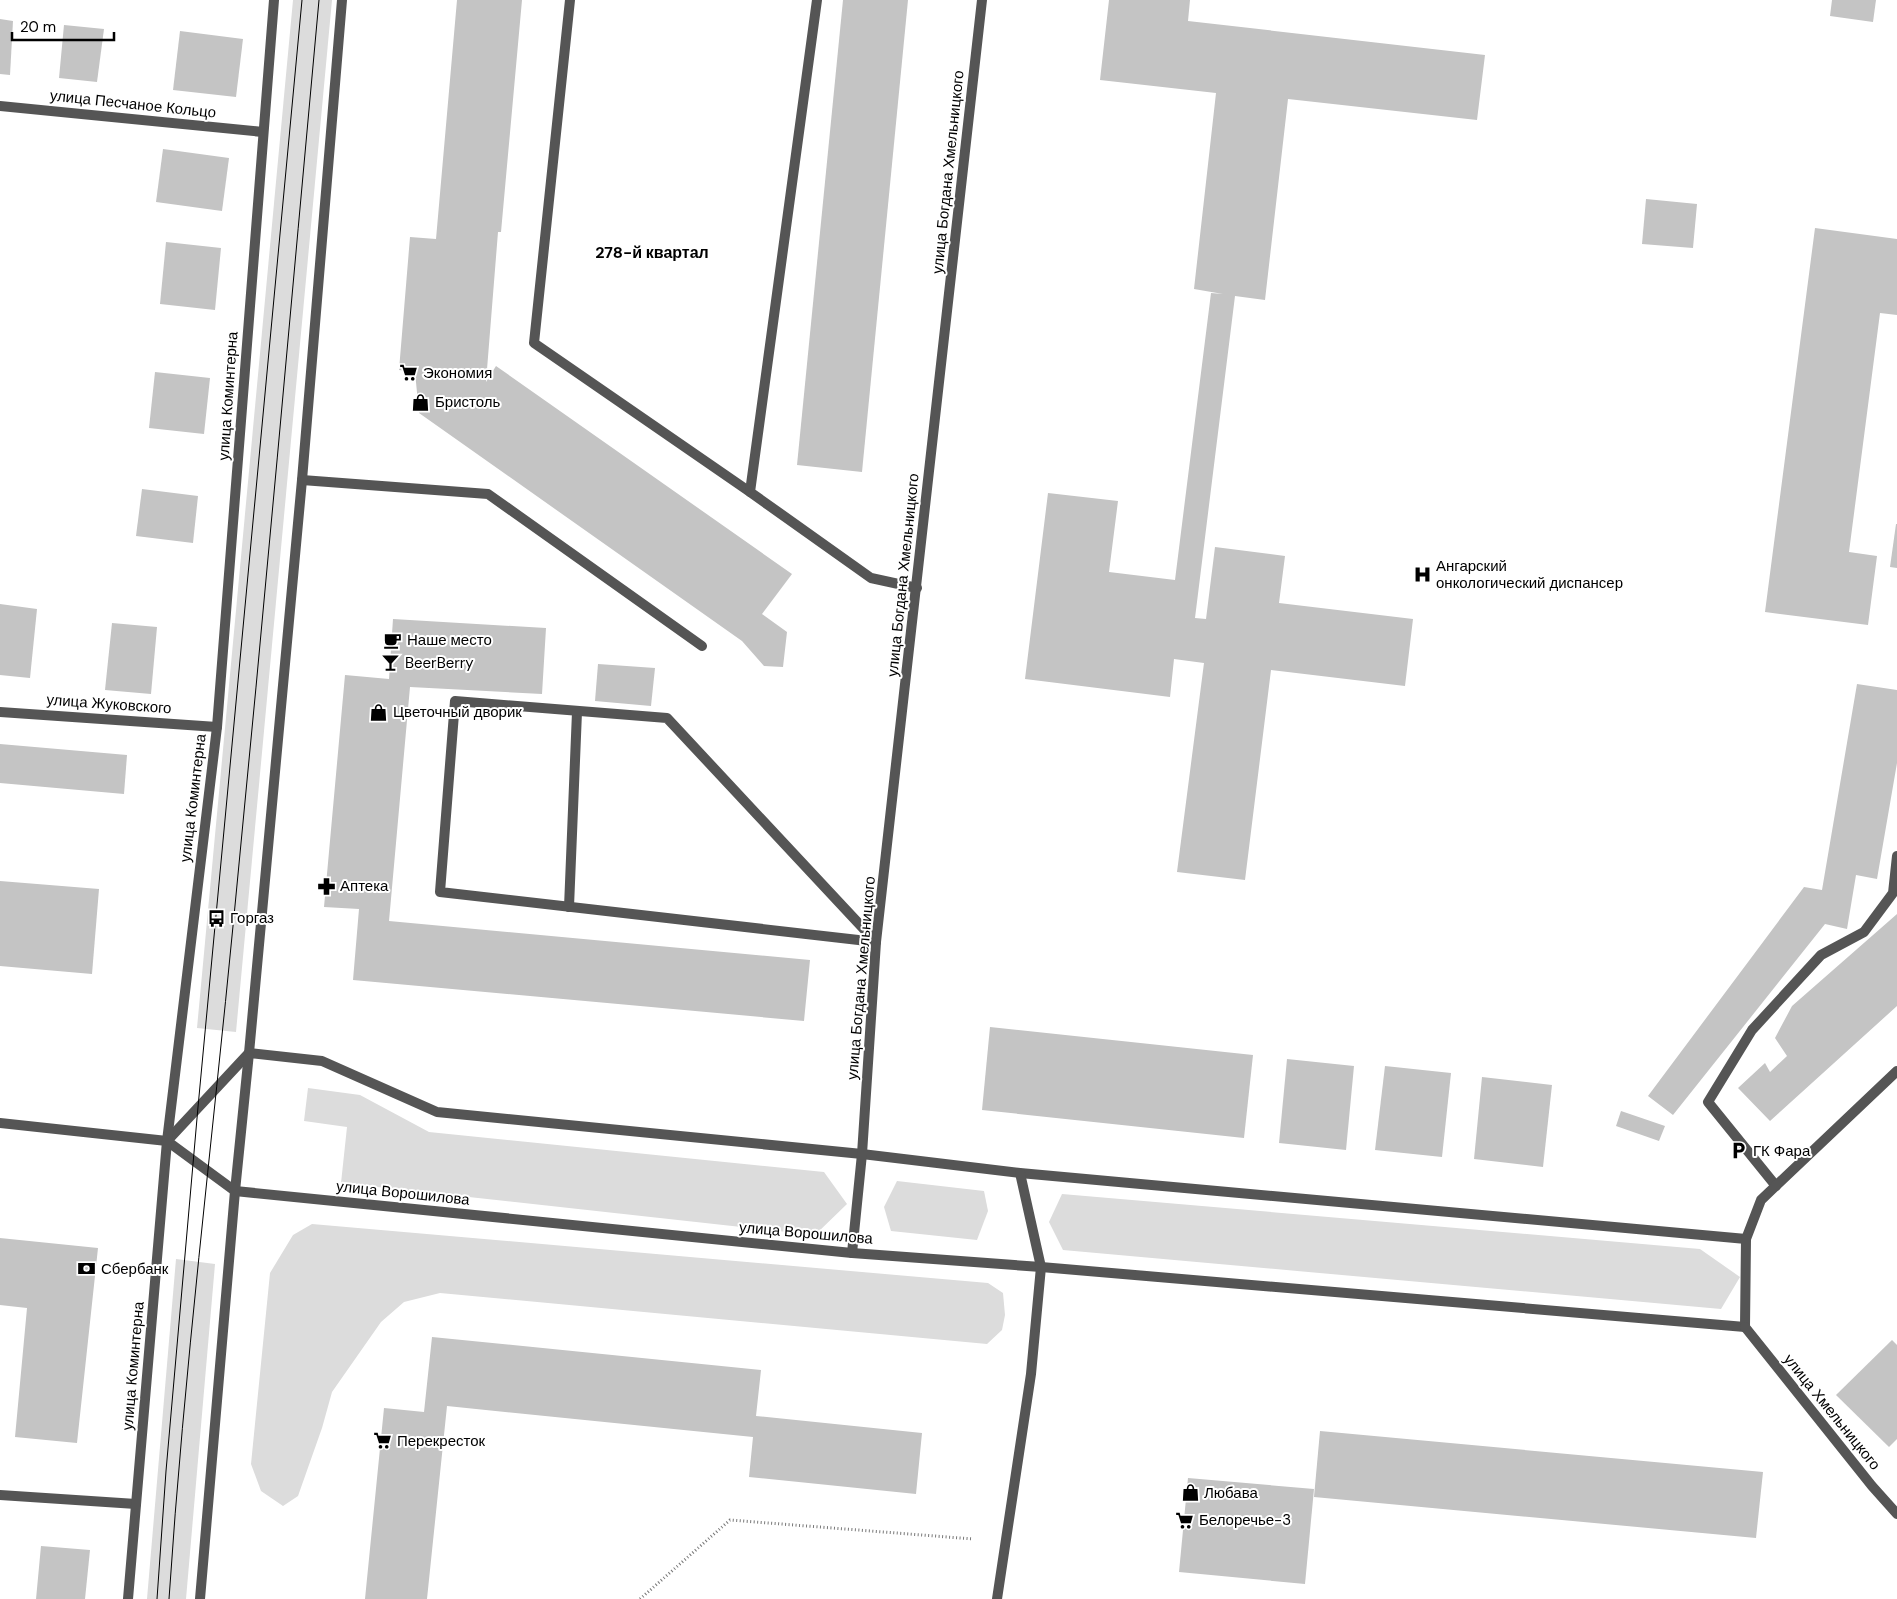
<svg xmlns="http://www.w3.org/2000/svg" width="1897" height="1599" font-family="'DM Sans',sans-serif">
<rect width="100%" height="100%" fill="#fff"/>
<g fill="#dcdcdc">
<path d="M293,0H332L236,1032L197,1028Z"/>
<path d="M308,1088L360,1095L429,1132L824,1172L847,1204L815,1235L341,1183L347,1127L304,1121Z"/>
<path d="M897,1181L984,1191L988,1211L977,1240L891,1231L884,1207Z"/>
<path d="M1062,1194L1700,1249L1740,1277L1721,1309L1063,1250L1049,1222Z"/>
<path d="M312,1224L988,1283L1003,1293L1005,1315L1002,1330L987,1344L440,1293L404,1302L381,1322L332,1392L322,1428L298,1496L283,1506L261,1491L251,1464L270,1273L293,1235Z"/>
<path d="M176,1259L215,1264L186,1599H147Z"/>
</g>
<g fill="#c4c4c4">
<path d="M457,0H522L501,232H498L486,382L496,366L792,574L762,614L787,632L783,667L764,666L742,641L419,413L415,372L399,370L410,237L436,239Z"/>
<path d="M843,0H908L862,472L797,465Z"/>
<path d="M1109,0H1190L1188,21L1485,55L1477,120L1288,99L1265,300L1235,296L1195,618L1206,619L1215,547L1285,556L1279,603L1413,619L1405,686L1271,670L1245,880L1177,872L1204,663L1174,659L1170,697L1025,679L1048,493L1118,501L1109,572L1175,580L1211,293L1223,294L1194,289L1216,93L1100,80Z"/>
<path d="M1832,0H1876L1873,22L1830,16Z"/>
<path d="M0,19L13,21L10,75L0,74Z"/>
<path d="M64,25L104,29L97,82L59,78Z"/>
<path d="M180,31L243,39L236,97L173,90Z"/>
<path d="M163,149L229,158L222,211L156,202Z"/>
<path d="M1646,199L1697,204L1693,248L1642,244Z"/>
<path d="M1815,228L1897,239V315L1880,313L1849,552L1877,556L1868,625L1765,612Z"/>
<path d="M166,242L221,248L215,310L160,304Z"/>
<path d="M155,372L210,378L204,434L149,428Z"/>
<path d="M142,489L198,496L193,543L136,536Z"/>
<path d="M1896,524H1897V568L1890,567Z"/>
<path d="M0,604L37,609L30,678L0,675Z"/>
<path d="M393,619L546,628L542,694L410,687L389,921L810,960L804,1021L353,980L359,909L324,907L345,675L389,679Z"/>
<path d="M112,623L157,627L151,694L105,690Z"/>
<path d="M598,664L655,668L651,706L595,701Z"/>
<path d="M1857,684L1897,690V763L1877,879L1856,875L1847,929L1825,924L1673,1115L1648,1096L1804,887L1822,890Z"/>
<path d="M0,744L127,755L124,794L0,783Z"/>
<path d="M0,881L99,889L92,974L0,966Z"/>
<path d="M1897,914V1006L1770,1121L1738,1088L1765,1063L1770,1072L1787,1056L1775,1038L1792,1006Z"/>
<path d="M990,1027L1253,1055L1244,1138L982,1110Z"/>
<path d="M1287,1059L1354,1066L1346,1150L1279,1143Z"/>
<path d="M1385,1066L1451,1073L1442,1157L1375,1150Z"/>
<path d="M1482,1077L1552,1085L1543,1167L1474,1159Z"/>
<path d="M1621,1111L1665,1126L1659,1141L1616,1126Z"/>
<path d="M0,1238L98,1248L77,1443L15,1437L27,1308L0,1305Z"/>
<path d="M432,1337L761,1370L756,1416L922,1433L916,1494L749,1477L753,1437L447,1406L427,1599H365L384,1408L424,1412Z"/>
<path d="M1892,1340L1897,1345V1439L1889,1447L1836,1395Z"/>
<path d="M1320,1431L1763,1472L1756,1538L1314,1497Z"/>
<path d="M1188,1478L1314,1489L1305,1584L1179,1572Z"/>
<path d="M41,1546L90,1550L85,1599H36Z"/>
</g>
<g fill="none" stroke-linecap="round" stroke-linejoin="round">
<path stroke="#777" stroke-width="3" stroke-dasharray="1 2.5" stroke-linecap="butt" d="M640,1599L730,1520L973,1539"/>
<g stroke="#555" stroke-width="10">
<path d="M302,480L488,494L702,646"/>
<path d="M569,907L577,712"/>
<path d="M1776,1186L1708,1102L1752,1030L1821,955L1864,932L1893,893L1897,856"/>
</g>
<g stroke="#555" stroke-width="10">
<path d="M570,0L534,343L750,492"/>
<path d="M817,0L750,492L871,578L917,588"/>
<path d="M0,106L263,132"/>
<path d="M455,701L667,718L876,942L440,892Z"/>
<path d="M0,712L217,727"/>
<path d="M0,1123L167,1141"/>
<path d="M167,1141L249,1053L322,1061L437,1112L862,1154L1020,1173L1746,1239"/>
<path d="M167,1141L235,1191L852,1253L1041,1267L1745,1327"/>
<path d="M852,1253L862,1154L876,942L982,0"/>
<path d="M1745,1327L1746,1239L1761,1200L1897,1071"/>
<path d="M1745,1327L1872,1486L1897,1514"/>
<path d="M0,1495L136,1504"/>
<path d="M997,1599L1031,1374L1041,1267L1020,1173"/>
</g>
<g stroke="#555" stroke-width="10">
<path d="M128,1599L167,1141L217,727L274,0"/>
<path d="M200,1599L235,1191L249,1053L302,480L342,0"/>
</g>
<g stroke="#000" stroke-width="1">
<path d="M157,1599L166,1471L198,1107L302,0"/>
<path d="M169,1599C184,1371 212,1144 234,916C264,611 291,305 319,0"/>
</g>
</g>
<defs>
<symbol id="supermarket-bare" viewBox="-9 -9 18 18"><path d="M-6-5.5h2.5l.6 2H6L4.5 2H-2.5L-4.4-4H-6ZM-1.5 3.2a1.3 1.3 0 1 0 .1 0ZM3 3.2a1.3 1.3 0 1 0 .1 0Z" fill="#000" stroke="#fff" stroke-width="2.5" paint-order="stroke"/></symbol>
<symbol id="shop-bare" viewBox="-9 -9 18 18"><path d="M-5-2.5h2.3a2.7 3.5 0 0 1 5.4 0H5L5.5 6h-11ZM-1.5-2.5h3a1.5 2.3 0 0 0-3 0Z" fill="#000" stroke="#fff" stroke-width="2.5" paint-order="stroke"/></symbol>
<symbol id="hospital-bare" viewBox="-9 -9 18 18"><path d="M-5-5h3v3.5h4V-5h3V5h-3V1.5h-4V5h-3Z" fill="#000" stroke="#fff" stroke-width="2.5" paint-order="stroke"/></symbol>
<symbol id="cafe-bare" viewBox="-9 -9 18 18"><path d="M-5.5-4.5H6V0H3Q3 3.5 0 3.5H-2.5Q-5.5 3.5-5.5 0ZM3-3.2v2h1.7v-2ZM-6 4.5H4V6H-6Z" fill="#000" stroke="#fff" stroke-width="2.5" paint-order="stroke"/></symbol>
<symbol id="bar-bare" viewBox="-9 -9 18 18"><path d="M-6-5H6L.8 .8V4.5H3.5V6h-7V4.5H-.8V.8Z" fill="#000" stroke="#fff" stroke-width="2.5" paint-order="stroke"/></symbol>
<symbol id="pharmacy-bare" viewBox="-9 -9 18 18"><path d="M-2-6h4v4h4v4h-4v4h-4v-4h-4v-4h4Z" fill="#000" stroke="#fff" stroke-width="2.5" paint-order="stroke"/></symbol>
<symbol id="bus-bare" viewBox="-9 -9 18 18"><path d="M-5-6H5V4H4V6H2V4H-2V6H-4V4H-5ZM-3.5-4V0h7V-4ZM-3.5 1.2v1.5H-2V1.2ZM2 1.2v1.5H3.5V1.2Z" fill="#000" stroke="#fff" stroke-width="2.5" paint-order="stroke"/></symbol>
<symbol id="parking-bare" viewBox="-9 -9 18 18"><path d="M-3.5-5.5H1a3.5 3.5 0 0 1 0 7H-1V5.5H-3.5ZM-1-3.4V-.6H.8a1.4 1.4 0 0 0 0-2.8Z" fill="#000" stroke="#fff" stroke-width="2.5" paint-order="stroke"/></symbol>
<symbol id="bank-bare" viewBox="-9 -9 18 18"><path d="M-6-4H6V4H-6ZM0-2.3a2.3 2.3 0 1 0 0 4.6a2.3 2.3 0 1 0 0-4.6Z" fill="#000" stroke="#fff" stroke-width="2.5" paint-order="stroke"/></symbol>
</defs>
<g fill-rule="evenodd">
<use href="#supermarket-bare" x="396" y="360" width="25" height="25"/>
<use href="#shop-bare" x="408" y="390" width="25" height="25"/>
<use href="#hospital-bare" x="1410" y="562" width="25" height="25"/>
<use href="#cafe-bare" x="380" y="628" width="25" height="25"/>
<use href="#bar-bare" x="378" y="650" width="25" height="25"/>
<use href="#shop-bare" x="366" y="700" width="25" height="25"/>
<use href="#pharmacy-bare" x="314" y="874" width="25" height="25"/>
<use href="#bus-bare" x="204" y="906" width="25" height="25"/>
<use href="#parking-bare" x="1726" y="1138" width="25" height="25"/>
<use href="#bank-bare" x="74" y="1256" width="25" height="25"/>
<use href="#supermarket-bare" x="370" y="1428" width="25" height="25"/>
<use href="#shop-bare" x="1178" y="1480" width="25" height="25"/>
<use href="#supermarket-bare" x="1172" y="1508" width="25" height="25"/>
</g>
<g text-anchor="middle" stroke-width="4" stroke-linejoin="round" paint-order="stroke">
<g font-size="15" fill="#000" stroke="#fff">
<text transform="translate(133 104) rotate(6)" y="5">улица Песчаное Кольцо</text>
<text transform="translate(948 172) rotate(-84)" y="5">улица Богдана Хмельницкого</text>
<text transform="translate(228 396) rotate(-86)" y="5">улица Коминтерна</text>
<text transform="translate(903 575) rotate(-84)" y="5">улица Богдана Хмельницкого</text>
<text transform="translate(109 704) rotate(4)" y="5">улица Жуковского</text>
<text transform="translate(193 798) rotate(-83)" y="5">улица Коминтерна</text>
<text transform="translate(861 978) rotate(-85)" y="5">улица Богдана Хмельницкого</text>
<text transform="translate(403 1193) rotate(6)" y="5">улица Ворошилова</text>
<text transform="translate(806 1233) rotate(5)" y="5">улица Ворошилова</text>
<text transform="translate(133 1366) rotate(-85)" y="5">улица Коминтерна</text>
<text transform="translate(1832 1412) rotate(51)" y="5">улица Хмельницкого</text>
</g>
<g font-size="15" fill="#000" stroke="#fff" text-anchor="start">
<text x="423" y="378">Экономия</text>
<text x="435" y="407">Бристоль</text>
<text x="1436" y="571">Ангарский<tspan x="1436" dy="17">онкологический диспансер</tspan></text>
<text x="407" y="645">Наше место</text>
<text x="405" y="668">BeerBerry</text>
<text x="393" y="717">Цветочный дворик</text>
<text x="340" y="891">Аптека</text>
<text x="230" y="923">Горгаз</text>
<text x="1753" y="1156">ГК Фара</text>
<text x="101" y="1274">Сбербанк</text>
<text x="397" y="1446">Перекресток</text>
<text x="1204" y="1498">Любава</text>
<text x="1199" y="1525">Белоречье-3</text>
</g>
<g font-size="16" font-weight="bold" fill="#000" stroke="#fff">
<text x="652" y="258">278-й квартал</text>
</g>
</g>
<path d="M12 32v8h102v-8" fill="none" stroke="#000000" stroke-width="2.5"/>
<text x="20" y="32" font-size="15" fill="#000000" stroke="#ffffff" stroke-width="4" paint-order="stroke">20 m</text>
</svg>
